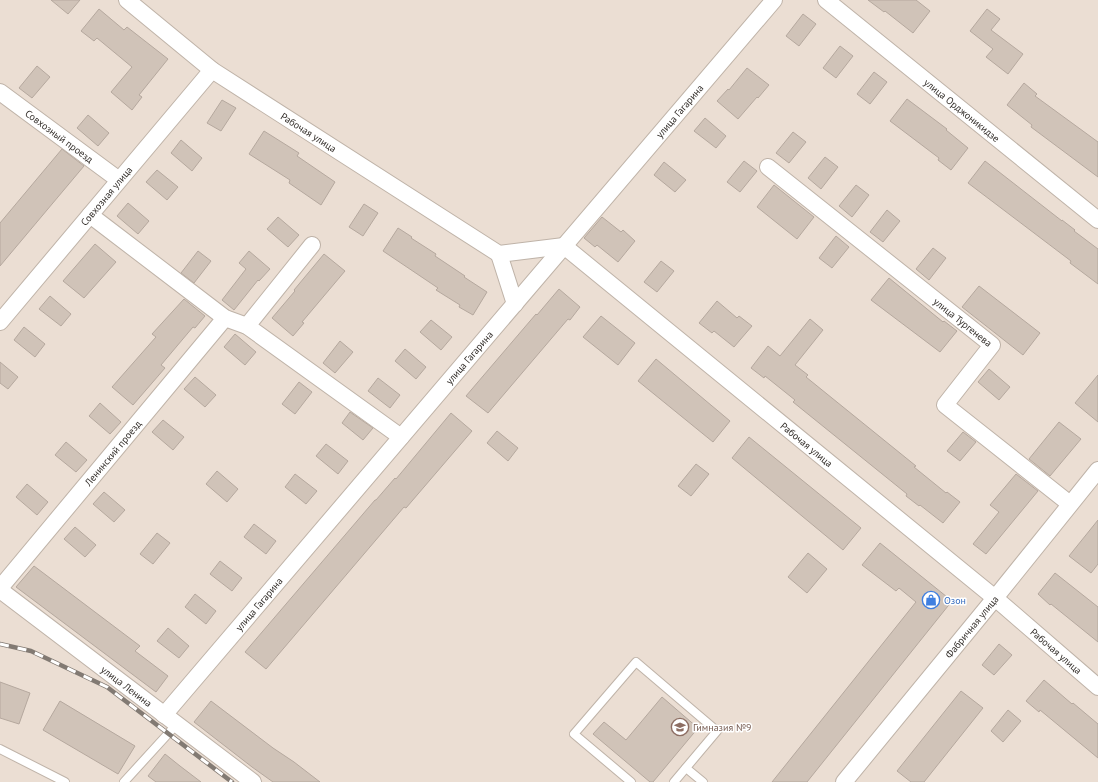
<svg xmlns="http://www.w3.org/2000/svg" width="1098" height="782" font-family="'PT Sans',sans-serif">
<rect width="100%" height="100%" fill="#ebded3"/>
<g fill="#d0c3b8" stroke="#b5a89e">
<path d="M51,0H80L68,14Z"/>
<path d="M868,0H916L930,11L913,33L885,11L884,12Z"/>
<path d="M99,9L124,30L127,27L168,59L139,95L142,97L132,110L111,92L132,67L97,38L94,41L81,31Z"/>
<path d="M987,9L1000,19L991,30L1023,54L1008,74L986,57L993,49L970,31Z"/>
<path d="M803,14L816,24L799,46L786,36Z"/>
<path d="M840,46L853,56L836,78L823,68Z"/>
<path d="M37,66L50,77L32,98L19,88Z"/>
<path d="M747,68L769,85L758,98L757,97L738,119L717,101L728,89L729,90Z"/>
<path d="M874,72L887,82L870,104L857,94Z"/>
<path d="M1024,83L1037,94L1035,96L1098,142V177L1031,127L1032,125L1007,105Z"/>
<path d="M907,99L947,129L946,130L968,148L951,170L938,160L939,158L890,121Z"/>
<path d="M222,100L236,108L221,131L207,123Z"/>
<path d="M88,115L109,133L98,146L77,128Z"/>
<path d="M705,118L726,136L716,148L694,131Z"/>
<path d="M264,131L299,153L297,156L335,182L321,205L289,183L290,180L249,154Z"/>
<path d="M793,132L806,142L789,163L776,153Z"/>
<path d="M181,140L202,158L192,171L171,153Z"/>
<path d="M62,149L84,166L0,266V223Z"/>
<path d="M825,157L838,167L821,189L808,178Z"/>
<path d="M744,161L757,171L740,192L727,182Z"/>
<path d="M985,161L1062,221V220L1075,230L1074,231L1098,249V284L1070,263L1071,261L968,183Z"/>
<path d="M664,162L686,180L675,192L654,175Z"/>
<path d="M157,170L178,187L167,200L146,182Z"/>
<path d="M774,185L814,217L797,239L757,207Z"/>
<path d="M856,185L869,195L852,217L839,206Z"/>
<path d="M128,203L149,221L138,234L117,216Z"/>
<path d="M364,204L378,213L363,236L349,227Z"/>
<path d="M887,210L900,221L883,242L870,232Z"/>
<path d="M278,217L299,235L288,247L267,229Z"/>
<path d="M602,217L621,232L623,230L635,241L618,262L597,245L595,247L584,238Z"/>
<path d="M398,228L412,237L411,238L436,254L435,256L465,276L464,277L487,292L473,315L459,307L460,305L436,290L438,288L383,251Z"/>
<path d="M836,236L849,247L832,268L819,258Z"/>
<path d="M95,244L116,262L84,298L63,281Z"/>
<path d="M933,248L946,258L929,280L916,269Z"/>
<path d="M198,251L211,261L194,283L181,273Z"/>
<path d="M249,251L270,269L259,281L258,280L234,310L222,300L246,269L239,263Z"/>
<path d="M324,254L345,271L302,322L304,323L293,336L272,318L295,291L294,290Z"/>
<path d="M661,261L674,271L657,292L644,282Z"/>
<path d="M889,278L943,322L944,321L957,331L940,352L871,300Z"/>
<path d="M979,286L1040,333L1023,355L962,307Z"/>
<path d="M559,289L580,307L570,320L568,319L488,413L466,396L536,314L537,315Z"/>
<path d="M50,296L71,314L61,326L39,309Z"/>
<path d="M184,299L205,316L195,328L193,327L161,365L165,368L133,405L112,387L156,337L152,334Z"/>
<path d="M717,301L737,318L739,316L752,326L734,347L714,331L712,333L699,323Z"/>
<path d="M601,316L635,343L618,365L583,337Z"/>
<path d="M810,319L823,330L795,365L808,375L806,377L916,466L914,467L946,493L947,492L960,502L943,523L920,505L919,506L906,496L907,494L793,402L795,400L765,376L764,378L751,368L768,346L780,356Z"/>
<path d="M431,320L452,337L441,350L420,332Z"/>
<path d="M24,327L45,344L35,357L14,340Z"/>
<path d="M235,334L256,352L245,365L224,347Z"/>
<path d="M340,341L353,352L335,373L323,363Z"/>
<path d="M405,349L426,367L416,379L395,361Z"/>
<path d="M656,359L730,421L713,442L638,381Z"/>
<path d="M0,362L18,377L8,389L0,383Z"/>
<path d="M989,369L1010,387L999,400L978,382Z"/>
<path d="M1098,375V422L1075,403Z"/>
<path d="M195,377L216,395L205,407L184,389Z"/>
<path d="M378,378L400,395L390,408L368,391Z"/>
<path d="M299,382L312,392L295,414L282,404Z"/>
<path d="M100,403L121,422L110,434L89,416Z"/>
<path d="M350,412L373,428L363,440L342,423Z"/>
<path d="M451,413L472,431L406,508L404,507L266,669L245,652L375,500H376L395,478L396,479Z"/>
<path d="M163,420L184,437L173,450L152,432Z"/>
<path d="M1059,422L1081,439L1050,476L1029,459Z"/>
<path d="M497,431L518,448L508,461L487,443Z"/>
<path d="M963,432L976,442L960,461L947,451Z"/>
<path d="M749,437L861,528L843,550L732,458Z"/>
<path d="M66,442L87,460L76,472L55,455Z"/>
<path d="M326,444L348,461L338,474L316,456Z"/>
<path d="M696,464L709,474L691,496L678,486Z"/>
<path d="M217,471L238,489L227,502L206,484Z"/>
<path d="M295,474L317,491L306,504L285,487Z"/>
<path d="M1016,474L1038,491L986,554L973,544L999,512L990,505Z"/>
<path d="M27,484L48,502L37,515L16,497Z"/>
<path d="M104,492L125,510L114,522L93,504Z"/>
<path d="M1098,520V564L1091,573L1069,556Z"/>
<path d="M254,524L276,541L266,554L244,537Z"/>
<path d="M75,527L96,545L85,557L64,539Z"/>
<path d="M157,533L170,543L153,564L140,554Z"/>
<path d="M880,543L952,601L807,782H772L916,602L899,588L896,591L862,565Z"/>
<path d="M808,553L827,569L807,593L788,577Z"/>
<path d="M220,561L242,578L232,591L210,574Z"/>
<path d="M34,566L140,646L135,651L168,676L156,692L16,587Z"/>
<path d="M1055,573L1098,607V642L1051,604L1050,605L1038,594Z"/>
<path d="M195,594L216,611L206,624L185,607Z"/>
<path d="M168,628L189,646L179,658L157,641Z"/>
<path d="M999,644L1012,655L994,675L982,665Z"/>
<path d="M1044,680L1072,704L1073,703L1098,724V758L1040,710L1039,712L1026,701Z"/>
<path d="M0,682L30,693L19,724L0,718Z"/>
<path d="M961,691L983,708L924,782H911L897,771Z"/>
<path d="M662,697L698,728L653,782H650L593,734L604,722L626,740Z"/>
<path d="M60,701L135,746L118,774L43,730Z"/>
<path d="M211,701L273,748L294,762L320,782H273L252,767L194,722Z"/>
<path d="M1008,710L1021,721L1003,742L991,731Z"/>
<path d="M165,754L180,766L201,782H156L148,776Z"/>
</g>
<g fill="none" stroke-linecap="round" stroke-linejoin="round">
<defs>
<g id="service">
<path d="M0,749L65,782"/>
<path d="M686,768L703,782"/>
<path d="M124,782L176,725"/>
<path d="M631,782L574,734L636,662L717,731L674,782"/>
</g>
<g id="minor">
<path id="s1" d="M127,0L212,70L499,254L564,246L995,598L1098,687"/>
<path id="s2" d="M826,0L1098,220"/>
<path id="s3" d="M0,92L119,180"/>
<path id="s4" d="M768,167L992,345L945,405L1070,504"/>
<path d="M90,215L225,318L247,326L401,437"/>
<path d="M499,254L515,304"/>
<path id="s5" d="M0,322L212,70"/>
<path d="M247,326L312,245"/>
<path id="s6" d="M0,588L225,318"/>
<path id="s7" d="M0,590L253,782"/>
<path id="s8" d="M164,715L774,0"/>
<path id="s9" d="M844,782L995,598L1098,470"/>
</g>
</defs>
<use href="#service" stroke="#bfb3a8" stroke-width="10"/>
<use href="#minor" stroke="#bfb3a8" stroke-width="18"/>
<use href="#service" stroke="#fff" stroke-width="8"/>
<use href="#minor" stroke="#fff" stroke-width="16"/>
<defs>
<path id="rail" d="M0,644L31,651L107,687L232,782"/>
</defs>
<use href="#rail" stroke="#827a73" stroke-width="4.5"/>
<use href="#rail" stroke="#fff" stroke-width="3" stroke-dasharray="9" stroke-linecap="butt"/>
</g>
<defs>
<symbol id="shop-ring" viewBox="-11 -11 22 22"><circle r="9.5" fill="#fff" stroke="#3f7fe0" stroke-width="1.5"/><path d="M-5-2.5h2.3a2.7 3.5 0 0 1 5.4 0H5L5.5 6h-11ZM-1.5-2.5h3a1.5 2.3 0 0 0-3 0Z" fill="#3f7fe0"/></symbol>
<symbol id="school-ring" viewBox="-11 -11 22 22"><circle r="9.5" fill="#fff" stroke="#8d6e63" stroke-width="1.5"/><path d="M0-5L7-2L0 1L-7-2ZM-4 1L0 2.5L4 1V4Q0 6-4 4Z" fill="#8d6e63"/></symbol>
</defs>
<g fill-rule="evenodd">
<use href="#shop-ring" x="921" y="590" width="20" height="20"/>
<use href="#school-ring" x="670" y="717" width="20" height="20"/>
</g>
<g text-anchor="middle" stroke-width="3" stroke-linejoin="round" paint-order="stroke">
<g font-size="10" fill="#342f2b" stroke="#fff">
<text dy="4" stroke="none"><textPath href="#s2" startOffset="175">улица Орджоникидзе</textPath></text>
<text dy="4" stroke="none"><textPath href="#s8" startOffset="794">улица Гагарина</textPath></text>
<text dy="4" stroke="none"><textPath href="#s1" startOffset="225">Рабочая улица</textPath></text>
<text dy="4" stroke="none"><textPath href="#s3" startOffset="74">Совхозный проезд</textPath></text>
<text dy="4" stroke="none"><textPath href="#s5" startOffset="165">Совхозная улица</textPath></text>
<text dy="4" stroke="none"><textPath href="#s4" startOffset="249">улица Тургенева</textPath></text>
<text dy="4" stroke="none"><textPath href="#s8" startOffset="470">улица Гагарина</textPath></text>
<text dy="4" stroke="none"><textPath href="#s1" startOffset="830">Рабочая улица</textPath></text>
<text dy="4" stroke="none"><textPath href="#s6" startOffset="176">Ленинский проезд</textPath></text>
<text dy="4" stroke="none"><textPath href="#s8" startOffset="146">улица Гагарина</textPath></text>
<text dy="4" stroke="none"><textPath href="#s9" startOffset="201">Фабричная улица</textPath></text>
<text dy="4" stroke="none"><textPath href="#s1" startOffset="1154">Рабочая улица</textPath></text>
<text dy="4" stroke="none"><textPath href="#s7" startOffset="159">улица Ленина</textPath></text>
</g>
<g font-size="10" fill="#366cbe" stroke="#fff" text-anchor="start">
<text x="944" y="604">Озон</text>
</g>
<g font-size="10" fill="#785e54" stroke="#fff" text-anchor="start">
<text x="693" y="731">Гимназия №9</text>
</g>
</g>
</svg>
